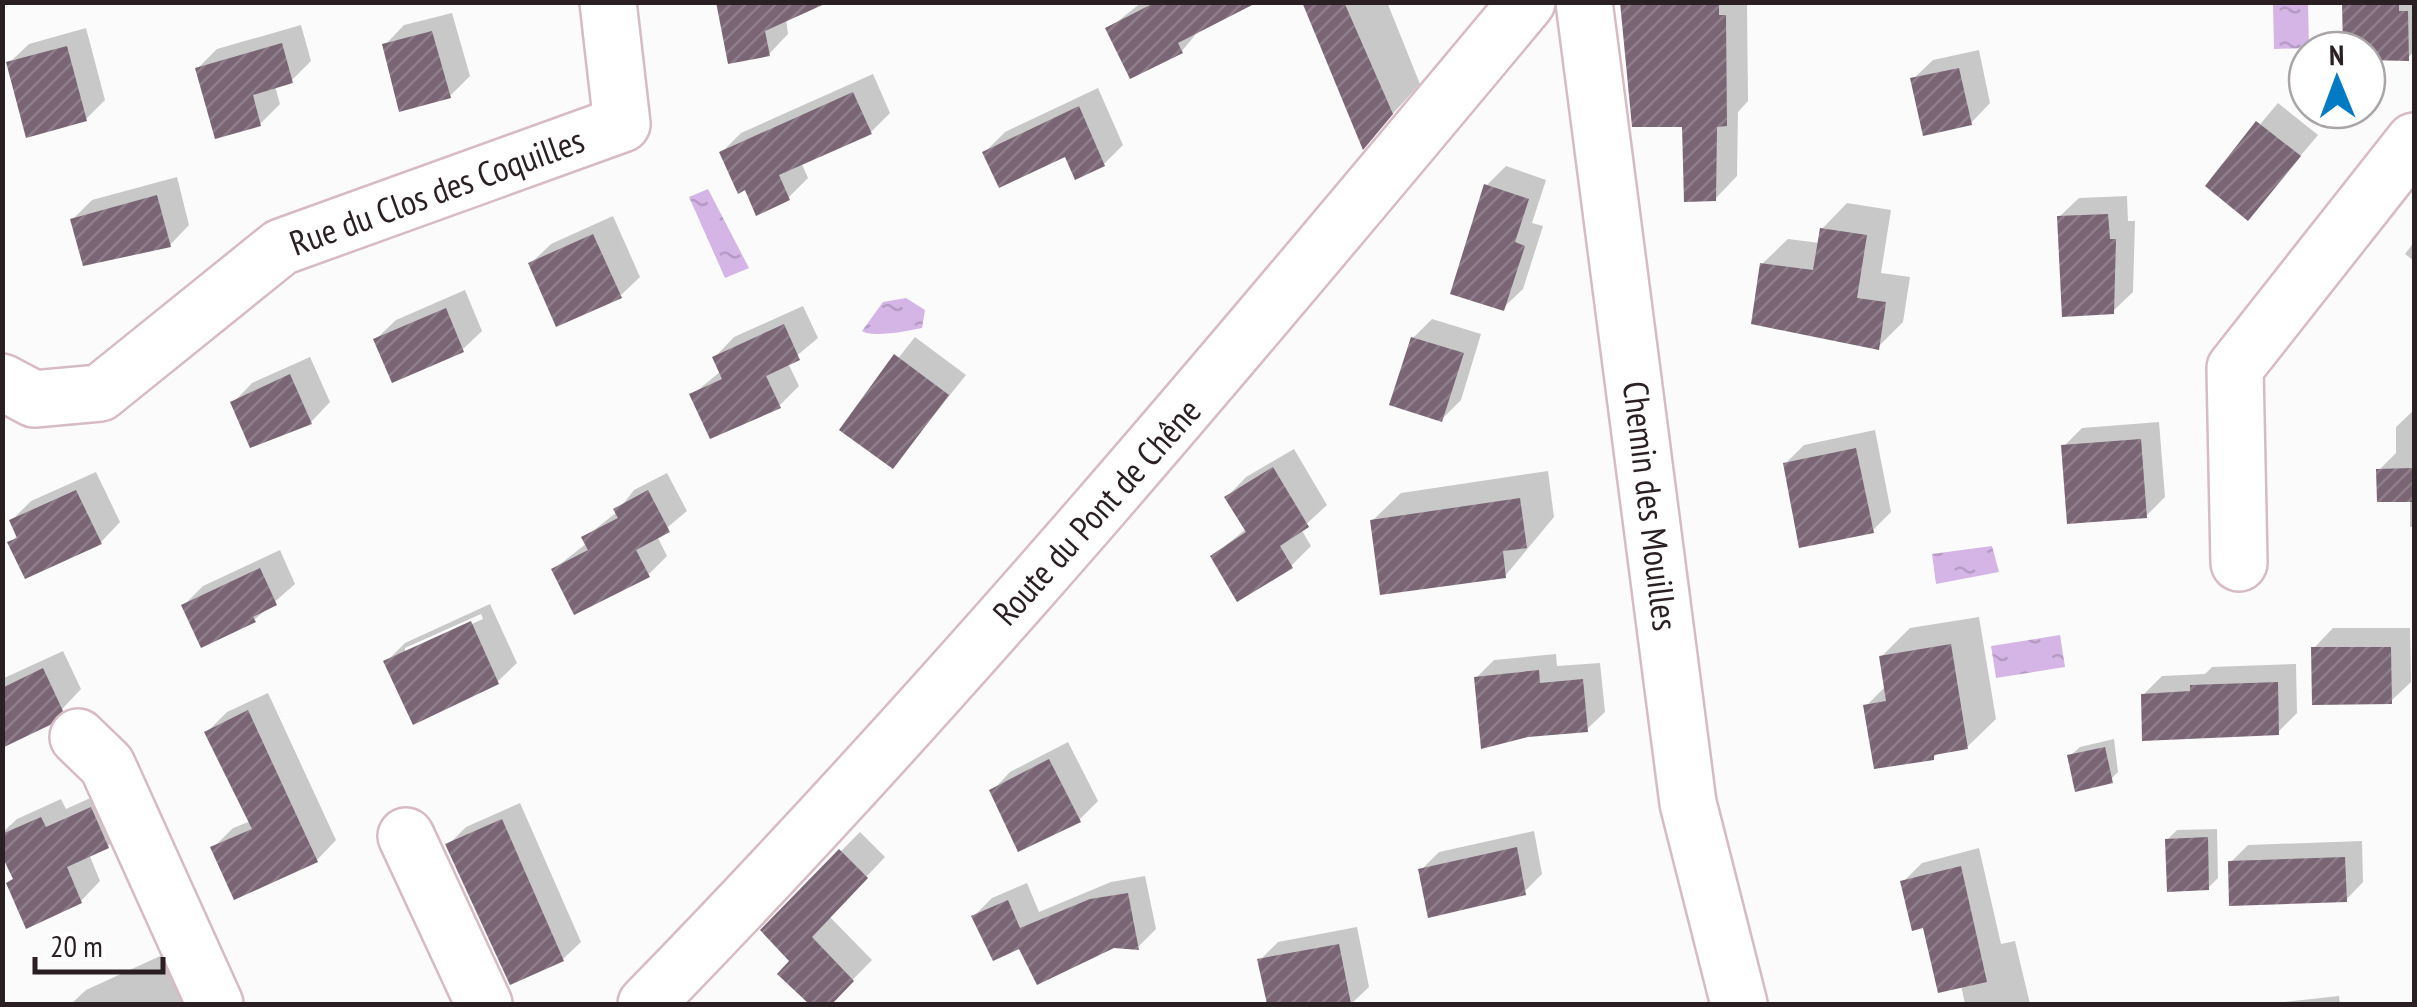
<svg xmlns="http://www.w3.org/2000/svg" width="2417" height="1007" font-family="'PT Sans Narrow',sans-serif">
<defs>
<pattern id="water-ripples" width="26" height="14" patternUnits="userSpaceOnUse" patternTransform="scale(2.5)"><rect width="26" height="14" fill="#d4b5e5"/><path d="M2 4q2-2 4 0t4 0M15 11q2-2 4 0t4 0" fill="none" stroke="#b69bc4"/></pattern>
<pattern id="building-hatch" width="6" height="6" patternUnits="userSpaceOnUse" patternTransform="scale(2.5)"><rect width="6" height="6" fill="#7a6574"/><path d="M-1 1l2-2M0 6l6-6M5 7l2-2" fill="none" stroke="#8f7f8a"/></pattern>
</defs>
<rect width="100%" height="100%" fill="#fbfbfb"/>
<g fill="url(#water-ripples)">
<path d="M2273,3H2308L2309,48L2274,49Z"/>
<path d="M708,189L749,268L725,278L689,197Z"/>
<path d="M906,298L925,310L922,328C908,331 873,338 862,331L883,302Z"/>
<path d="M1992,546L1999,572L1936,584L1932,554Z"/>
<path d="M2060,635L2065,667L1996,678L1991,646Z"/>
</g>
<g fill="#0003" fill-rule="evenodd">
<path d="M719,2L786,19L788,34L769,54Z"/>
<path d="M1142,2H1238L1200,29L1182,51L1108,29Z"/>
<path d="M1311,2H1387L1420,84L1364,145Z"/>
<path d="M1623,2H1747L1748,101L1738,112L1737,176L1715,199L1685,124H1634Z"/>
<path d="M2345,2H2414V51L2408,58H2367V50H2346Z"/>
<path d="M452,13L470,76L450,96L385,45L404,25Z"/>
<path d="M301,25L311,61L292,80L275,86L280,104L260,124L198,68L217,49Z"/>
<path d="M86,28L105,100L86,119L9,63L29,44Z"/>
<path d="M1979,50L1990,103L1971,123L1913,79L1933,60Z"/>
<path d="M873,74L890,113L871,132L801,162L808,178L788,198L746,187L722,152L741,133Z"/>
<path d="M1098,88L1123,145L1104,164L1066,154L985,152L1005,132Z"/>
<path d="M2278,103L2318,135L2248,218L2208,186Z"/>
<path d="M1506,166L1546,180L1532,223L1543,226L1523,289L1503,308L1486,186Z"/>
<path d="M177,177L189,225L170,245L73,219L92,200Z"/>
<path d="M2127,196L2128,221H2135L2133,292L2113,311L2059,217L2079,198Z"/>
<path d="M1847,203L1891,210L1881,273L1910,277L1903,322L1878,347L1762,264L1788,239L1820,243L1822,229Z"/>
<path d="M613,216L640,277L620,296L531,263L551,244Z"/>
<path d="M2414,242V261L2405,254Z"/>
<path d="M465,290L482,331L462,350L376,339L396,320Z"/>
<path d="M803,306L818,338L788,363L799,386L779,406L692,395L721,371L715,357L734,337Z"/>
<path d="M1432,319L1481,334L1461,400L1442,419L1413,338Z"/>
<path d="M915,337L966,375L893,466L842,429Z"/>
<path d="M310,357L330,402L311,422L233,403L252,383Z"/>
<path d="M2414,410V527H2410V501L2379,470L2396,453V427Z"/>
<path d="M2159,422L2165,497L2146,516L2064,446L2082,428Z"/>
<path d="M1875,430L1891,512L1872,531L1785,464L1804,445Z"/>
<path d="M1294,449L1327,505L1301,529L1311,546L1291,566L1213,556L1247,528L1227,497L1246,477Z"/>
<path d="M1548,471L1554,517L1505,576L1372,521L1401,493Z"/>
<path d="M96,472L120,522L101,542L10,543L18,535L12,520L31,501Z"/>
<path d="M667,473L687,511L657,536L667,556L648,575L554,569L587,543L584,538L617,512L634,490Z"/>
<path d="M280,550L295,584L254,620L184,605L203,586Z"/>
<path d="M490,604L517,663L498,681L414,722L386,662L405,643ZM481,614L483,619L405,654V648Z"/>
<path d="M1979,617L1996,719L1967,747L1939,752L1933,758L1866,706L1886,686L1881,657L1910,628Z"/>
<path d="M2333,628H2410L2411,682L2391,701L2314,648Z"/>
<path d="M63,651L81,689L49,723L2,745V679Z"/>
<path d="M1556,654L1557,666L1600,663L1605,712L1586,730L1476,678L1494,660Z"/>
<path d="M2296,664L2297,713L2278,732L2143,695L2162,676L2205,674L2212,667Z"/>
<path d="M268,693L336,840L317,860L213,848L233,828L251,821L207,732L227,712Z"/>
<path d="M2114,739L2118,772L2108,782L2070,756L2080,747Z"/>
<path d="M1068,742L1098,801L1079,820L992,791L1010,772Z"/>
<path d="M110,789L127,826L108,846L89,854L100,881L81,901L9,883L15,877L2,850V833L17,819L61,799L66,809Z"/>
<path d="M520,803L581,942L563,959L448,845L466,827Z"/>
<path d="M2217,829L2218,878L2208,888L2167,840L2177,830Z"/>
<path d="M1534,831L1542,874L1524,892L1421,870L1439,852Z"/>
<path d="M860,832L885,857L829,916L872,960L829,1004H812L780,974L793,961L763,930Z"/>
<path d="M2362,841L2363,882L2346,900L2231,862L2248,845Z"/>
<path d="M1979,848L2001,944L2015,941L2030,1004H1965L1961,985L1903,882L1922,863Z"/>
<path d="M1145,876L1156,929L1138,947L1020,945L974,916L992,898L1027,883L1039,912L1111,882Z"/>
<path d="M1357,927L1369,987L1351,1004H1269L1260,960L1278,942Z"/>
<path d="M182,946L209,1004H71L86,990Z"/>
<path d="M2339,996L2340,1004H2265Z"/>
</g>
<g fill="url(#building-hatch)">
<path d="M716,2H829L765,31L770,56L728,64Z"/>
<path d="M1156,2H1258L1178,43L1183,53L1130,79L1105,28Z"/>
<path d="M1302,2H1344L1393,114L1363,150Z"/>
<path d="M1620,2H1719V15H1726L1727,126L1717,127L1716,201L1684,202L1682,127H1632Z"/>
<path d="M2342,2H2399V11H2408L2409,61L2367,60V50H2343Z"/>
<path d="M432,31L451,98L399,112L382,44Z"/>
<path d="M282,43L293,83L253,95L261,126L215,139L195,68Z"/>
<path d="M67,46L87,121L26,138L6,62Z"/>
<path d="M1959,68L1972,125L1923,136L1910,78Z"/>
<path d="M853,92L872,134L779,175L790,200L756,216L745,190L738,194L719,152Z"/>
<path d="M1079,106L1105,166L1075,180L1065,157L999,188L982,152Z"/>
<path d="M2256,121L2301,156L2248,221L2205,186Z"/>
<path d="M1484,184L1529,199L1515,242L1525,246L1504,311L1450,294Z"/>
<path d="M157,195L171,247L83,266L70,219Z"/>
<path d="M2108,214L2110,239H2116L2114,314L2062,317L2057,216Z"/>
<path d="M1820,228L1867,235L1857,298L1886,302L1879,350L1751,324L1760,263L1813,270Z"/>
<path d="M593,234L622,298L556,327L528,263Z"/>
<path d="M446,308L464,352L392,383L373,339Z"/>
<path d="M784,324L800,360L766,376L781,408L710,439L689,394L722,379L712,357Z"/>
<path d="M1411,337L1464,353L1442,422L1389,405Z"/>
<path d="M894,354L949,395L893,469L839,430Z"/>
<path d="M290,374L312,424L250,448L230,402Z"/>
<path d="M2141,439L2147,518L2067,524L2061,445Z"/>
<path d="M1856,448L1874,533L1799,548L1783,463Z"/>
<path d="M1273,467L1309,527L1280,546L1293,568L1237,602L1210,556L1246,532L1224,497Z"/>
<path d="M2414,468V502H2377L2376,469Z"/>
<path d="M76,490L102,544L25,579L7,542L17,538L9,520Z"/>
<path d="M648,490L670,532L636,550L650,577L574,615L551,569L588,550L581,537L618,518L613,509Z"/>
<path d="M1520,498L1527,548L1503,551L1506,578L1380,595L1370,520Z"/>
<path d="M260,568L277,605L253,617L256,622L201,648L181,605Z"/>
<path d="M471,621L499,684L413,725L383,661Z"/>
<path d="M1951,644L1968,749L1934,755V760L1874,769L1863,705L1886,701L1879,656Z"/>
<path d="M2311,647H2391L2392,704L2312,705Z"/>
<path d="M43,668L63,711L50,725L2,748V688Z"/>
<path d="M1539,670L1540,683L1583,679L1588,732L1528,737L1481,749L1474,677Z"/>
<path d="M2278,682L2279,735L2142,741L2141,694L2190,691V685Z"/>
<path d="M248,710L318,862L234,900L210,847L252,829L204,732Z"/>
<path d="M2105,747L2113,783L2075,792L2067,755Z"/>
<path d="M1049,759L1081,822L1018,852L989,790Z"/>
<path d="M91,807L109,848L67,867L82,903L26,929L6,883L13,879L2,856V834L41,817L46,827Z"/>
<path d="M502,819L564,961L510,985L445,844Z"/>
<path d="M2208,837L2209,890L2167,892L2165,839Z"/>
<path d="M1517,847L1526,895L1428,918L1418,869Z"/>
<path d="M839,849L868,878L812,937L854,981L832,1004H809L777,974L789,961L760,930Z"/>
<path d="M2345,857L2347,902L2229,906L2228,861Z"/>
<path d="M1961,866L1987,982L1938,993L1923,928L1912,931L1900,881Z"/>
<path d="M1128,893L1139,950L1114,948L1037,985L1019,949L993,961L971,916L1008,900L1020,928L1090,899Z"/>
<path d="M1339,944L1351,1004H1267L1257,959Z"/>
</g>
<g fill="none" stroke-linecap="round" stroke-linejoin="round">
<defs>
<g id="minor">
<path d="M1584,2L1688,803L1739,1004"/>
<path d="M2,382L34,399L100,393L281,247L622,124L608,2"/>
<path d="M2239,563L2235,368L2414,141"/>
<path d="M78,737L107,765L215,1004"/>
<path d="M406,836L484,1004"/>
<path d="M646,1004C957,685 1242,344 1527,2"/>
</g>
</defs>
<use href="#minor" stroke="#d7bbc3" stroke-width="60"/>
<use href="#minor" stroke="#fff" stroke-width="55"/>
</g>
<g text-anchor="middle" stroke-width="10" stroke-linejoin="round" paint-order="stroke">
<g font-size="35" fill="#2a1f22" stroke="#fff">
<text transform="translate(437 192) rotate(-20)" y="12">Rue du Clos des Coquilles</text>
<text transform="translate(1650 506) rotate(83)" y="12">Chemin des Mouilles</text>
<text transform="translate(1097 512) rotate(-48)" y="12">Route du Pont de Chêne</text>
</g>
</g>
<rect width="2417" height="1007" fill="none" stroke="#2a1f22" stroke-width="10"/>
<g transform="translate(2337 80) rotate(359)"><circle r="48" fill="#ffffff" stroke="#aaa5a7" stroke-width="2.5"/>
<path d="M0-8L18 38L0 25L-18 38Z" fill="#027bc4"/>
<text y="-15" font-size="28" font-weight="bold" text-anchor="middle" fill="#2a1f22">N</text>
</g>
<path d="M35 957v15h128v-15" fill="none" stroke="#2a1f22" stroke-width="5"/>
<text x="50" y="957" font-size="30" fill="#2a1f22" stroke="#ffffff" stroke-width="8" paint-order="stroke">20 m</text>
</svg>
